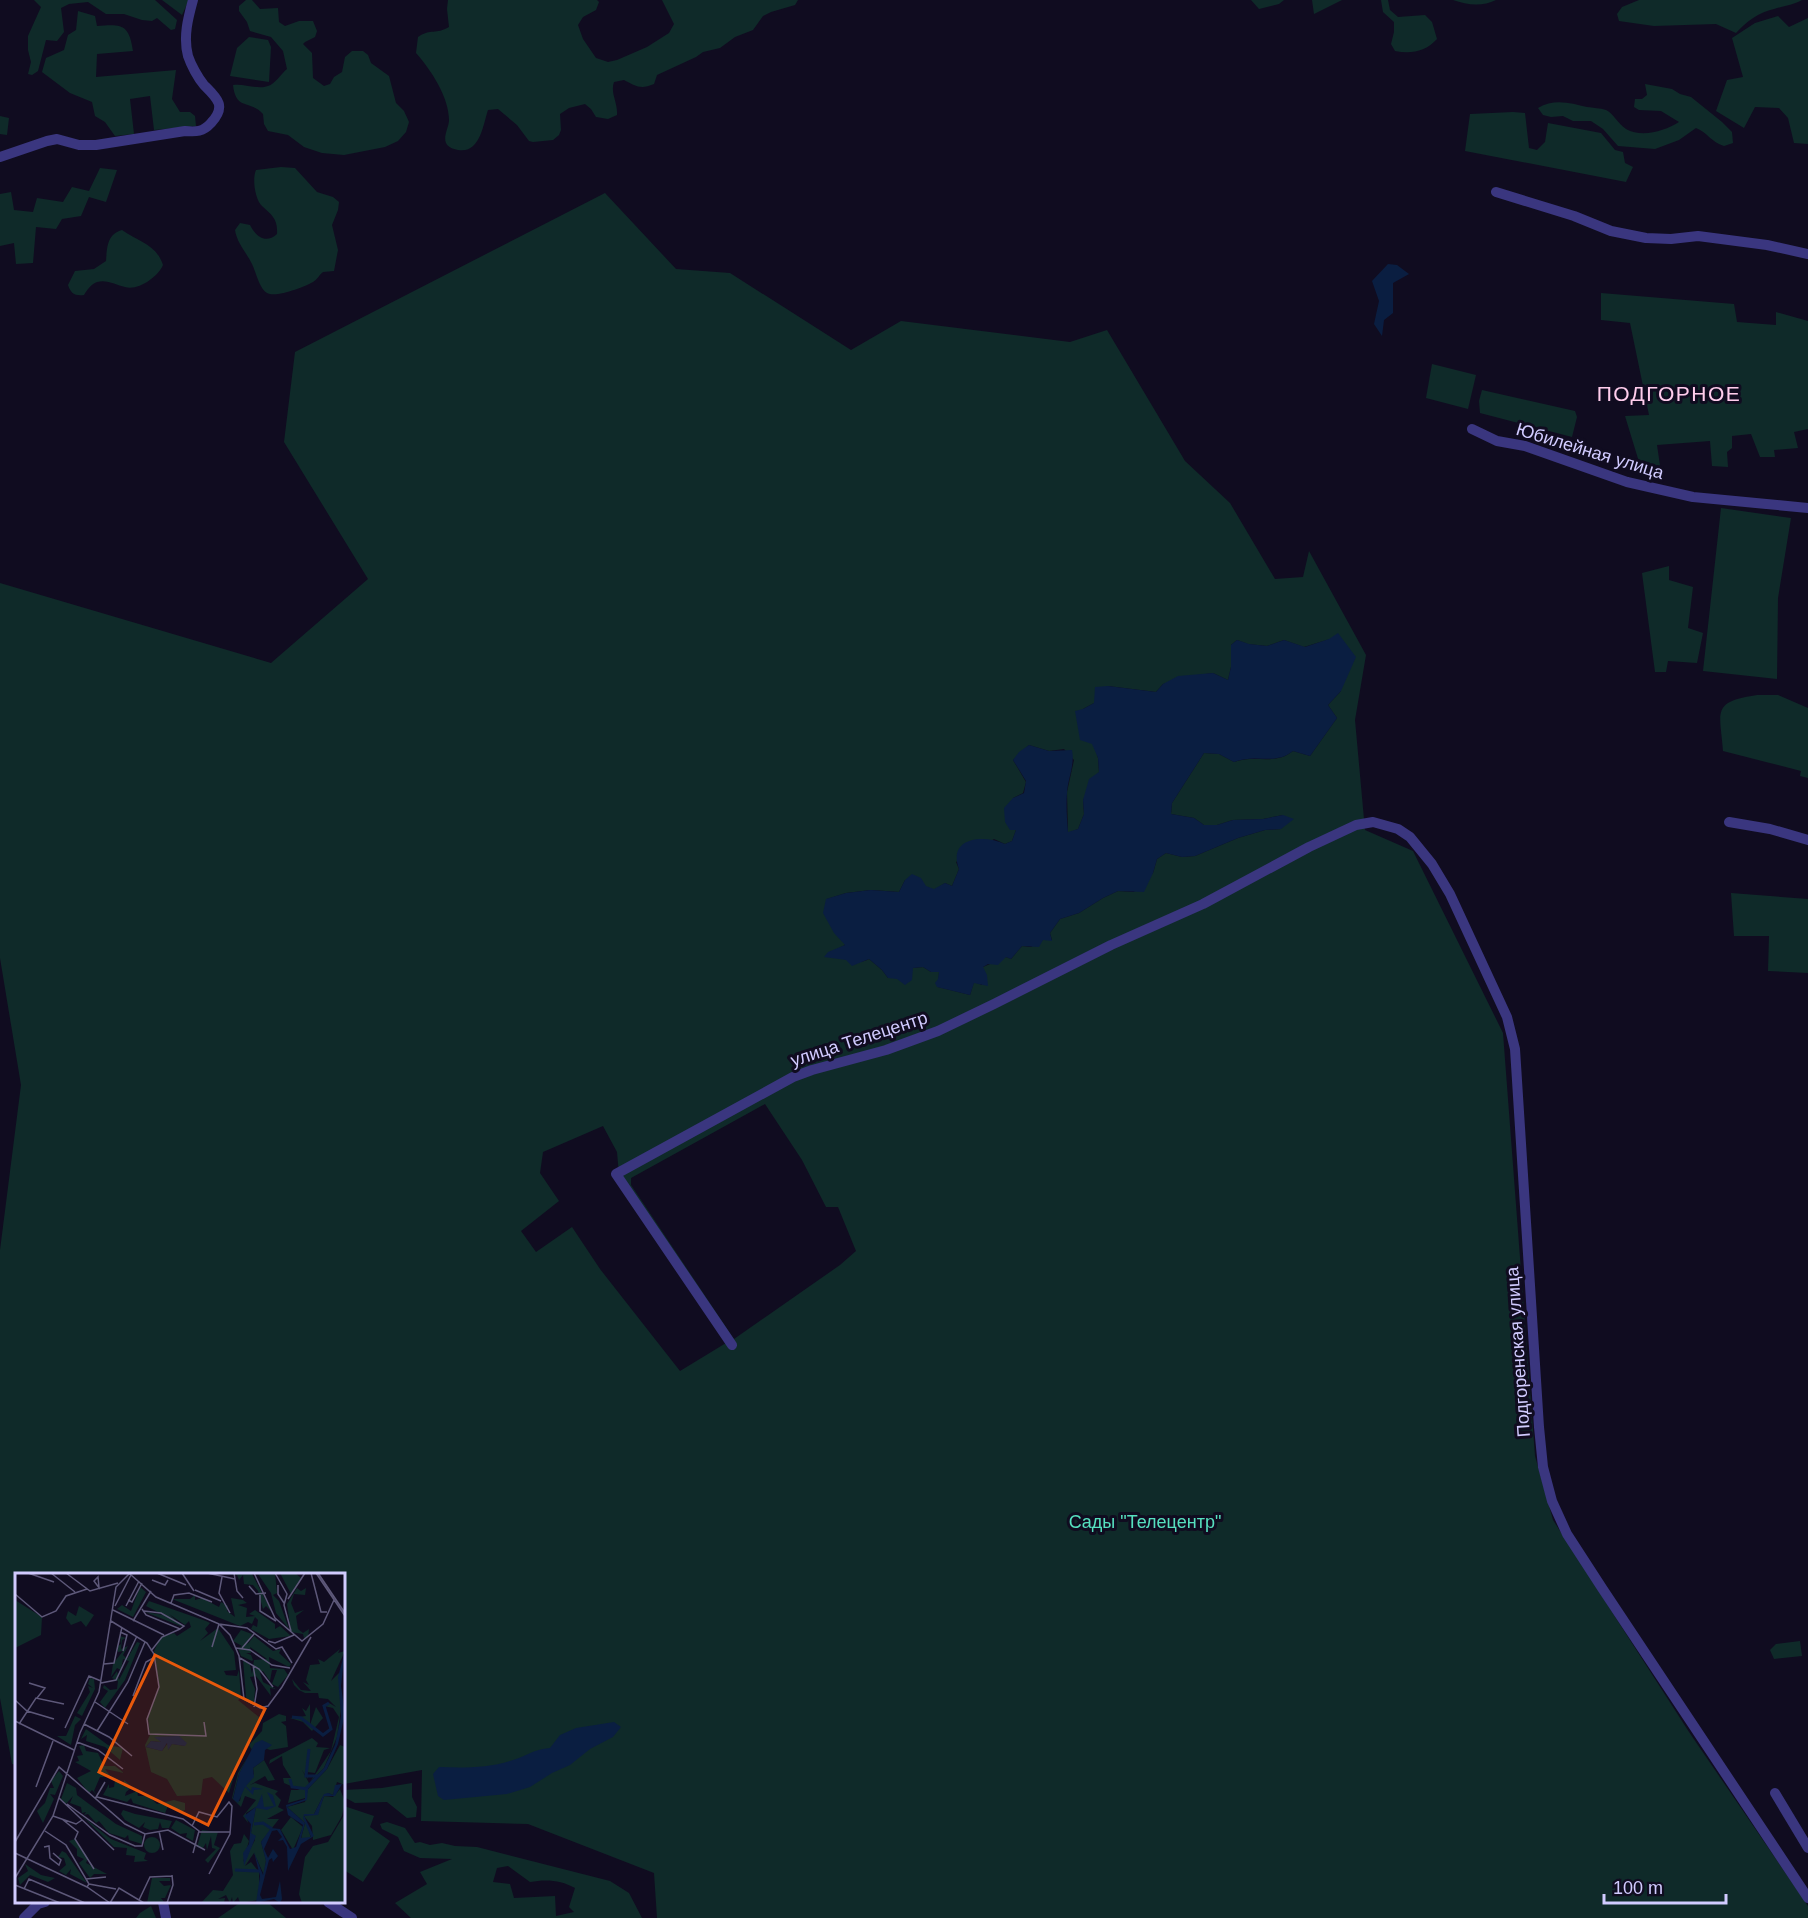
<svg xmlns="http://www.w3.org/2000/svg" width="1808" height="1918" font-family="Arial,sans-serif">
<rect width="100%" height="100%" fill="#100c20"/>
<g fill="#0f2a29" fill-rule="evenodd">
<path d="M34,0H155L177,20L175,29L171,30L157,18L152,21L142,20L124,14H106L88,2L69,4L61,8L64,32L57,41L46,40L38,71L32,75L28,74L31,62L28,50V36L41,7Z"/>
<path d="M162,0H189L182,15Z"/>
<path d="M246,0H252L260,9L278,8L279,22L285,26L299,21H313L317,31L315,37L305,42L303,44L312,53L313,78L324,86L330,84L334,77L342,72L345,57L352,51H363L368,55L371,63L389,76L396,103L404,111L409,122L406,132L398,141L385,147L344,155L322,153L304,147L288,135L268,131L264,124L263,114C249,99 236,111 233,85C244,83 257,90 268,86C275,84 281,74 287,69L283,51L271,37L250,31L247,22L239,11V6Z"/>
<path d="M448,0H597L599,2L596,10L583,17L578,25L583,39L596,58L608,62L617,60L647,47L669,33L674,24L662,0H798L795,5L771,12L763,16L753,30L735,37L720,48L703,52L696,57L657,75L654,84C640,90 636,86 624,80L614,82C610,93 618,103 617,115L608,119L596,117L591,109L585,104L569,108L560,114L561,130L559,135L553,140L533,142L529,141L517,125L498,109L488,110C483,125 480,154 458,150C453,149 448,147 446,143C443,136 449,127 449,120C449,97 431,70 416,53L418,37C431,28 436,35 449,27L447,9Z"/>
<path d="M1251,0H1284L1279,4L1259,9Z"/>
<path d="M1312,0H1342L1314,14Z"/>
<path d="M1381,0H1388L1390,10L1398,17L1425,15L1432,22L1437,39C1425,52 1411,54 1395,51L1391,44L1394,32V22L1383,12Z"/>
<path d="M1453,0H1496C1482,7 1467,5 1453,0Z"/>
<path d="M1639,0H1802C1793,5 1784,6 1774,9C1759,12 1746,22 1736,33L1716,24L1654,26L1619,21L1617,14L1622,7Z"/>
<path d="M78,11L95,16L97,26C122,24 129,24 133,51L97,54L96,77L176,70L172,99L180,112H190L195,116L196,126L154,130L150,96L130,99L134,134L115,136L105,122L95,116L92,102L70,93L42,72L46,58L64,50L68,35L76,30Z"/>
<path d="M1778,16L1789,27L1808,18V144L1794,143L1788,118L1779,108L1755,107L1744,128L1716,111L1727,80L1743,77L1732,38L1755,23Z"/>
<path d="M249,37L268,40L271,47L269,82L230,76L237,48Z"/>
<path d="M1645,84L1672,89L1680,94L1691,97L1722,122L1732,132L1733,143L1724,146C1711,142 1708,133 1696,128L1679,140L1655,149L1618,146L1603,129L1591,121H1573L1563,116L1551,117L1543,115L1538,108C1554,98 1571,103 1587,107C1593,108 1600,108 1606,110C1613,113 1618,124 1626,129C1642,138 1665,131 1679,122L1661,111L1639,110L1634,107L1635,99H1642L1647,95Z"/>
<path d="M1513,112L1525,113L1529,148L1537,150L1545,142L1548,123L1601,133L1615,150L1623,152L1625,163L1633,167L1626,182L1465,151L1470,114Z"/>
<path d="M0,116L9,118L7,135L0,134Z"/>
<path d="M281,167L295,168L317,192L333,197L339,202L338,210L332,225L338,250L334,271L323,272C319,275 317,280 313,282C304,287 276,298 267,293C259,288 256,272 252,264C246,252 237,243 235,230L240,223L250,225C256,237 266,244 277,234C278,219 272,215 262,206C255,199 252,179 256,170Z"/>
<path d="M100,168L117,170L106,202L89,197L81,216L62,219L56,229L36,227L33,263L16,264L14,243L0,246V194L11,192L14,210L33,212L37,198L63,202L72,187L89,191Z"/>
<path d="M605,193L676,269L730,273L851,350L901,321L1070,342L1107,330L1185,461L1230,503L1275,579L1303,577L1309,551L1366,655L1355,720L1365,830L1413,851L1503,1033L1535,1456L1553,1520L1689,1732L1808,1906V1918H657L654,1873L528,1824L421,1821L422,1770L344,1784V1574H16V1765L12,1764L0,1698V1250L21,1085L0,958V583L271,663L368,579L284,442L295,352ZM1330,639L1341,691L1328,705L1337,718L1310,756L1293,751C1274,766 1256,754 1234,762L1219,754L1204,753L1172,803L1171,814L1194,818L1204,825H1217L1233,820L1263,819L1283,815L1281,829L1265,830L1238,838L1195,856L1182,857L1166,853L1157,859L1153,873L1134,892L1118,891L1103,898L1079,913L1060,919L1050,933L1052,940H1043L1031,947L1022,946L1011,959L1006,957L983,967L982,985L974,982L970,995L938,987L939,972H931L923,967L913,968L888,978L882,970L869,959C855,966 846,961 837,949L845,945L827,899L846,893L871,890L899,892L905,880L934,890L945,883L952,886L959,869L956,862L994,839L1005,844L1012,841L1016,830L1013,798L1023,793L1026,782L1013,760L1029,745L1049,751L1064,749L1074,760L1067,792L1068,833L1078,829L1084,814L1083,800L1099,772L1098,758L1083,709L1094,703L1108,686L1156,692L1163,684L1198,675L1213,673L1228,680L1231,667V645L1237,640L1248,644L1267,646L1284,640L1304,647ZM765,1104L802,1160L826,1207H838L856,1251L840,1265L734,1339L631,1185V1178ZM603,1126L617,1152L620,1186L726,1343L680,1371L600,1269L572,1227L536,1252L521,1231L559,1201L540,1173L543,1152Z"/>
<path d="M122,230C139,242 156,244 163,265C158,277 138,291 125,287C116,285 107,279 97,282C91,284 87,290 84,295C75,296 71,294 68,285L75,271L94,269L106,261C107,248 107,234 122,230Z"/>
<path d="M1601,293L1734,304L1737,322L1776,325V312L1808,321V429L1794,432L1798,448L1774,450L1775,457H1760L1751,434L1732,436V448L1727,452L1728,467L1712,466L1710,441L1657,445L1662,479L1643,475L1625,416L1649,415L1630,323L1601,320Z"/>
<path d="M1432,364L1476,375L1468,409L1426,398Z"/>
<path d="M1482,390L1575,411L1577,417L1572,437L1480,413L1479,401Z"/>
<path d="M1721,508L1791,518L1778,598L1777,679L1703,671Z"/>
<path d="M1669,566V580L1693,587L1688,628L1703,633L1697,663L1668,661L1666,672H1655L1642,573Z"/>
<path d="M1757,695H1778L1808,708V778L1800,776L1801,771L1723,751C1720,711 1711,702 1757,695Z"/>
<path d="M1731,893L1808,899V973L1768,971L1769,936H1734Z"/>
<path d="M1800,1641L1802,1656L1774,1659L1770,1650L1776,1644Z"/>
<path d="M412,1783V1797L417,1807L416,1817L407,1818L387,1802L355,1803L344,1797V1790L382,1788Z"/>
<path d="M344,1806L374,1816L370,1827L390,1841L363,1882L344,1870Z"/>
<path d="M387,1822L405,1828L415,1843L420,1842L430,1845L442,1843L455,1846L477,1847L610,1881L629,1893L642,1918H411L395,1903L427,1884L420,1872L452,1859L420,1858L404,1851L398,1837L382,1829L380,1824ZM508,1866L530,1882C546,1879 561,1880 575,1888L569,1907L574,1912L556,1916L555,1896L514,1898L510,1884L493,1882L497,1868Z"/>
<path d="M241,1902H267L286,1918H218Z"/>
<path d="M151,1906L156,1918H136L140,1913Z"/>
</g>
<g fill="#0a1e41">
<path d="M1388,264L1397,265L1409,274L1393,283V313L1384,320L1382,336L1374,324L1379,301L1372,281Z"/>
<path d="M1338,633L1356,657L1341,691L1328,705L1337,718L1310,756L1293,751C1274,766 1257,753 1234,762L1219,754L1204,753L1172,803L1171,814L1194,818L1204,825H1217L1233,820L1263,819L1283,815L1294,819L1281,829L1265,830L1238,838L1195,856L1182,857L1166,853L1157,859L1153,873L1144,892L1118,891L1103,898L1079,913L1060,919L1050,933L1052,941L1043,940L1039,947L1022,946L1011,959L1006,957L998,965L988,964L983,967L987,975L988,986L974,983L970,995L937,987L935,983L938,979L939,972H931L923,967L913,968L912,980L905,985L897,979L888,978L882,970L869,959L852,966L846,960L824,957L828,952L845,945L834,933L823,913L826,899L846,893L871,890L899,892L905,880L912,874L921,878L926,886L934,889L945,883L952,886L959,869C947,837 984,834 1005,844L1012,841L1016,830H1010L1005,822L1004,808L1013,798L1024,793L1026,781L1013,760L1019,752L1029,745L1049,751L1072,750C1075,765 1068,778 1067,793C1066,806 1067,819 1068,832L1078,829L1084,814L1083,800L1089,779L1099,772L1098,758L1092,744L1080,740L1075,711L1083,709L1094,703L1095,687L1108,686L1156,692L1163,684L1178,676L1213,673L1228,680L1231,667V645L1237,640L1249,644L1267,646L1284,640L1305,647L1329,639Z"/>
<path d="M614,1722L621,1727L613,1737L590,1749L570,1765L552,1773L530,1787L507,1794L444,1800L438,1796L433,1774L439,1767C462,1768 488,1768 510,1761C525,1757 533,1749 550,1748L560,1735L576,1728Z"/>
</g>
<g fill="none" stroke-linecap="round" stroke-linejoin="round">
<g stroke="#3a367f" stroke-width="10">
<path d="M0,157L47,141L57,139L79,145H96L185,131C196,132 203,132 211,123C227,106 217,98 204,85C198,78 191,65 188,56C183,37 188,18 193,0"/>
<path d="M1496,192L1574,216L1611,231L1646,238L1671,239L1698,236L1767,245L1808,254"/>
<path d="M1472,429L1497,441L1525,446L1627,482L1693,497L1808,508"/>
<path d="M1729,822L1770,829L1808,840"/>
<path d="M732,1345L616,1174L793,1077L812,1070L886,1050L938,1031L994,1004L1111,945L1203,904L1309,847L1356,825L1373,822L1398,829L1410,837L1432,864L1450,894L1507,1017L1515,1049L1539,1427L1543,1467L1552,1501L1567,1534L1602,1588L1808,1898"/>
<path d="M1775,1793L1808,1848"/>
<path d="M163,1902L166,1918"/>
<path d="M328,1902L352,1918"/>
<path d="M24,1918L38,1904L45,1902"/>
</g>
</g>
<g text-anchor="middle" stroke-width="6" stroke-linejoin="round" paint-order="stroke">
<g font-size="18" fill="#d1cbff" stroke="#100c20">
<text transform="translate(1590 451) rotate(17)" y="6">Юбилейная улица</text>
<text transform="translate(859 1039) rotate(-18)" y="6">улица Телецентр</text>
<text transform="translate(1518 1352) rotate(-94)" y="6">Подгоренская улица</text>
</g>
<g font-size="18" fill="#56e0bf" stroke="#100c20">
<text x="1145" y="1528">Сады "Телецентр"</text>
</g>
<g font-size="21" letter-spacing="1.5" fill="#ffcdec" stroke="#100c20">
<text x="1669" y="401">ПОДГОРНОЕ</text>
</g>
</g>
<g transform="translate(15 1573)">
<rect width="330" height="330" fill="#100c20"/>
<path d="M260,0L262,20L258,22L264,28L274,56L261,40L256,20L243,1ZM265,0H280L286,5L276,21ZM208,1L209,0L237,1L257,39L251,33L248,36L243,18L238,12L229,11L228,2L224,7L222,2ZM125,14L131,19L118,44L102,36L107,32L116,38ZM291,15L290,22L279,21L276,30L280,40L289,37L281,43L283,56L288,60L294,56L293,64L289,65L288,61L276,59L272,31L282,15L286,18ZM180,22V27L187,25L204,34L206,29L213,33L212,38L220,44L216,25L228,27L232,30L223,32L232,35L231,44L240,43L234,41L240,37L260,51V56L265,53L276,63L254,66L236,56L238,52L242,54L243,47L240,44L237,51L233,49L225,53L157,26H175ZM0,27L27,44L26,62L0,75ZM134,28L191,48L195,50L190,56L193,60L185,68L203,55L219,79L221,97L209,98L211,102L222,103L224,97L226,125L223,127L245,145L240,161L224,186L214,220L197,204L188,206L186,222L162,223L152,206L136,199L130,172L135,162L133,145L144,114L139,78L146,64L159,60L162,63L176,54L174,48L170,52L154,41L168,54L130,39L149,42L131,33ZM164,163L170,173L157,171L153,177V170L147,178L131,174L136,168L146,169L141,164ZM64,33L79,42L71,54L66,48L56,52L51,45L53,38L61,43ZM226,57L237,61L232,72L239,63L258,78L266,76L264,80L276,91L274,94L254,84L255,95L269,96L273,102L263,114L257,111L262,97H257L255,108L248,98L245,100L248,109L261,116L255,115L256,123L241,103L235,104L240,116L239,129L235,130L231,124L228,86L235,92L237,101L239,87L252,86L235,74L236,80H231L236,82L238,87L237,88L226,83L223,75L227,73L218,68ZM105,63L111,65L107,67L106,76L113,73L108,82L112,86L122,69L125,70L110,107L90,135L85,129L93,118L88,115L89,112L95,117L102,116L103,108L97,105L102,98L104,107L114,88L108,86L106,97L102,95L96,104L98,91L108,78L103,79L102,74L106,71ZM325,76L323,80L330,78L316,108L324,100L326,136L322,164L309,195L295,209L316,178L324,144L318,135L309,133L314,130L321,134L313,126L304,125L303,120H290L284,117L279,112L277,106L286,117L296,118L288,109L294,112L291,107L295,92L305,91L303,86L309,89ZM75,105L79,106L80,116L67,143L62,140L75,119L73,113L78,115L73,111ZM295,131V152L301,134L308,145L297,158L288,149L275,145L291,143L287,135L291,138ZM264,141L271,143V148L266,149L271,153L273,174L255,177L240,171L224,201L218,225L225,228L227,217L239,201L238,195L249,187L260,207L253,208L250,203L235,212L240,210L263,218L260,221L266,227L263,234L269,237L252,246H264L246,269L251,287L249,302L239,280L230,293L236,289L244,299V327L225,330L223,324L218,330L217,324L215,330L211,322L203,326L210,325L209,330H186L198,317L208,318L218,302L215,278L219,271L226,270L229,261L234,268L228,289L240,267L236,260L241,234L231,240L233,250L228,243L241,227L230,223L226,234L217,225L223,200L237,177L234,172L247,158L248,150ZM60,143L66,146L60,152L56,172L42,163H51ZM71,156L93,172L108,175L105,187L90,174L71,168L72,162L66,166ZM297,165L303,170L301,174L315,175L309,177L300,200L292,199L293,206L287,197L294,210L290,225L273,230L276,217H285L269,210L268,205H276L268,192L267,183L254,191L255,187ZM69,172L71,178L83,180L89,193H100L109,200L90,196L96,204H85L79,218L82,222L77,217L74,220L62,205L76,198L60,189L64,188L62,183L68,182L64,173ZM325,172L330,174V212L322,209L318,222L313,220L307,225L299,241H289L296,265L286,266L290,250L272,234L290,229L293,216L312,196ZM44,198L48,203L40,222L35,221L39,226L28,250L22,238L30,230L35,215H39L36,208ZM100,207L109,213V207L117,214L111,219L110,223L122,218L123,223H133L142,231L159,227L170,230V237L165,239L154,231L150,240L118,230L116,225L112,229L88,222L94,211V215L99,214ZM52,210L61,215L62,222L101,251L127,263V271L114,267L113,262L110,265L94,260L84,248L81,250L73,241L69,242L71,239L67,240L66,234L55,230L58,223L51,231L46,226ZM325,216L330,229L327,243L316,262L298,267L297,253L289,243L303,240L309,223L318,224ZM108,237L120,241L157,248L154,255H147L145,249L143,256L135,257L128,254L130,249L124,255L110,247L106,241ZM329,242L330,330H287L284,321L290,284L298,273L313,269ZM67,243L96,266L131,280L129,286L133,288L119,289L120,283L111,282L112,275L99,274ZM276,244L288,254L278,277L266,257ZM161,247L180,257L178,268L171,264L172,260L165,261L156,255ZM187,257L203,259L199,272L205,275L193,290L190,287L201,276L197,275L196,263L192,277L191,270L188,275L182,274ZM129 272a8 8 0 1 1 16 0a8 8 0 1 1-16 0ZM60,266L73,285L71,290L92,301H79L75,305L64,290L69,286L62,283V276L54,268ZM47,278L51,280L72,310L55,301L56,296L51,302L44,298L51,292L49,285L43,284ZM10,291L26,302L40,305L33,309L15,302L5,312L3,305L13,298ZM137,305H155V308H144L149,313L156,312L150,325H146L149,329L132,330Z" fill="#0f2a29" fill-rule="evenodd"/>
<path d="M330,78L326,113L330,141L323,171L312,196L293,216L292,227L272,234L290,250L286,265L296,264L288,245L289,241H299L309,221L313,220L318,222L320,212L327,211L320,223H309L303,242L289,243L299,263L286,271L273,298L272,274L268,267L263,268L267,264L262,257L257,258L249,276L253,285L258,276L263,283L258,289L257,285L254,287L245,322L247,326L261,324L265,308L267,326L265,330L259,326L241,330L245,303L239,279L248,302L251,288L246,269L256,255L265,256L275,276L281,274L288,252L273,242L271,232L290,226V214L309,195L320,172L326,143L323,104ZM164,163L172,170L170,173L157,171L153,177L152,170L147,178L131,174L136,168L146,169L139,164ZM247,167L257,172L250,177L249,187L238,195L239,204L231,213L236,218L237,214L248,216L239,217L238,222L230,214L223,230L218,226L224,201L240,170ZM252,219L258,222L261,233L252,237L241,235L236,260L241,263L229,293L228,280L234,271L236,251L229,243L242,233L247,221L249,234L259,233Z" fill="#0a1e41"/>
<path fill="none" stroke="#0a1e41" stroke-width="3" d="M277,144L286,145L308,162L316,156L309,133L314,130M294,176L291,203H303M275,206L277,214L293,216M239,251L248,250L257,256M220,297L244,298"/>
<path fill="none" stroke="#5d5879" stroke-width="1.5" d="M13,0L39,9M36,0L60,19M51,0L75,18L103,10M142,0L171,12M167,0L179,18M192,0L220,6M219,0L222,18L228,25M239,0L260,45L287,68L308,51L319,27M260,0L272,21L269,32L276,58M296,0L306,39H312M301,0L330,43M303,0L330,40M115,1L141,24L204,51L232,55L261,76L267,74L277,90M207,4L204,20L215,40M137,7L150,12L153,7M263,12V21L269,30M234,13L241,21L251,20M84,14L83,4L79,8L85,16M180,17L206,28M0,21L27,44L41,38L51,23L72,16M245,22V38L261,48M273,26L290,0M113,27L117,29L127,10M156,30L159,22L174,20L197,29M100,33L116,2M111,33L124,8M127,36L131,42L136,44L165,56L169,53L146,40L129,38M98,37L149,62M96,48L132,70L139,81L144,114L132,146L134,161L191,163L189,149M118,48L136,18M204,51L215,62L224,83L229,126L245,135L253,133L267,114L296,64M105,59L112,62L108,78M253,68L260,70L279,62M197,74L204,51M221,75L235,77L257,92L275,95M227,75L239,61M136,78L147,64L165,56M225,85L244,96L258,114M89,91L99,90L107,54M238,92L242,116L239,134M14,110L30,115L22,125M86,110L101,107L122,63M118,123L131,89L140,84M0,127L12,138L39,146M80,129L113,151M0,148L59,177M4,151L21,125L49,131M69,151L94,164L117,183M50,155L74,103L86,108M82,158L113,109L130,69M62,169L83,177L108,196M21,214L38,168M82,224L168,246L184,258L178,280M44,225L99,277M80,226L90,209M52,231L95,262L120,273H127L130,261M38,243L61,251L67,247M47,246L63,259L60,266L79,296M177,253L184,239L202,244L214,229L217,233L215,261L194,301M30,258L51,272L74,311L72,314M144,258L148,277M184,259H215M0,269L44,194L110,251L130,261L153,257L190,277M29,274L34,273L35,285L44,292L46,287L38,280M0,280L72,314L95,330M0,305L38,243L65,160L84,119L101,14L115,0M71,306L91,304M74,311L101,316M0,312L45,330M9,316L14,306L70,330M124,327L135,304L157,303M95,330L104,315L129,330M152,330L158,312L157,302"/>
<path fill="#e8590c" fill-opacity="0.15" stroke="#e8590c" stroke-width="3" d="M140,82L250,136L193,252L84,199Z"/>
<rect width="330" height="330" fill="none" stroke="#d1cbff" stroke-width="3"/>
</g>
<path d="M1604 1894v9h122v-9" fill="none" stroke="#d1cbff" stroke-width="3"/>
<text x="1613" y="1894" font-size="18" fill="#d1cbff" stroke="#100c20" stroke-width="4.5" paint-order="stroke">100 m</text>
</svg>
